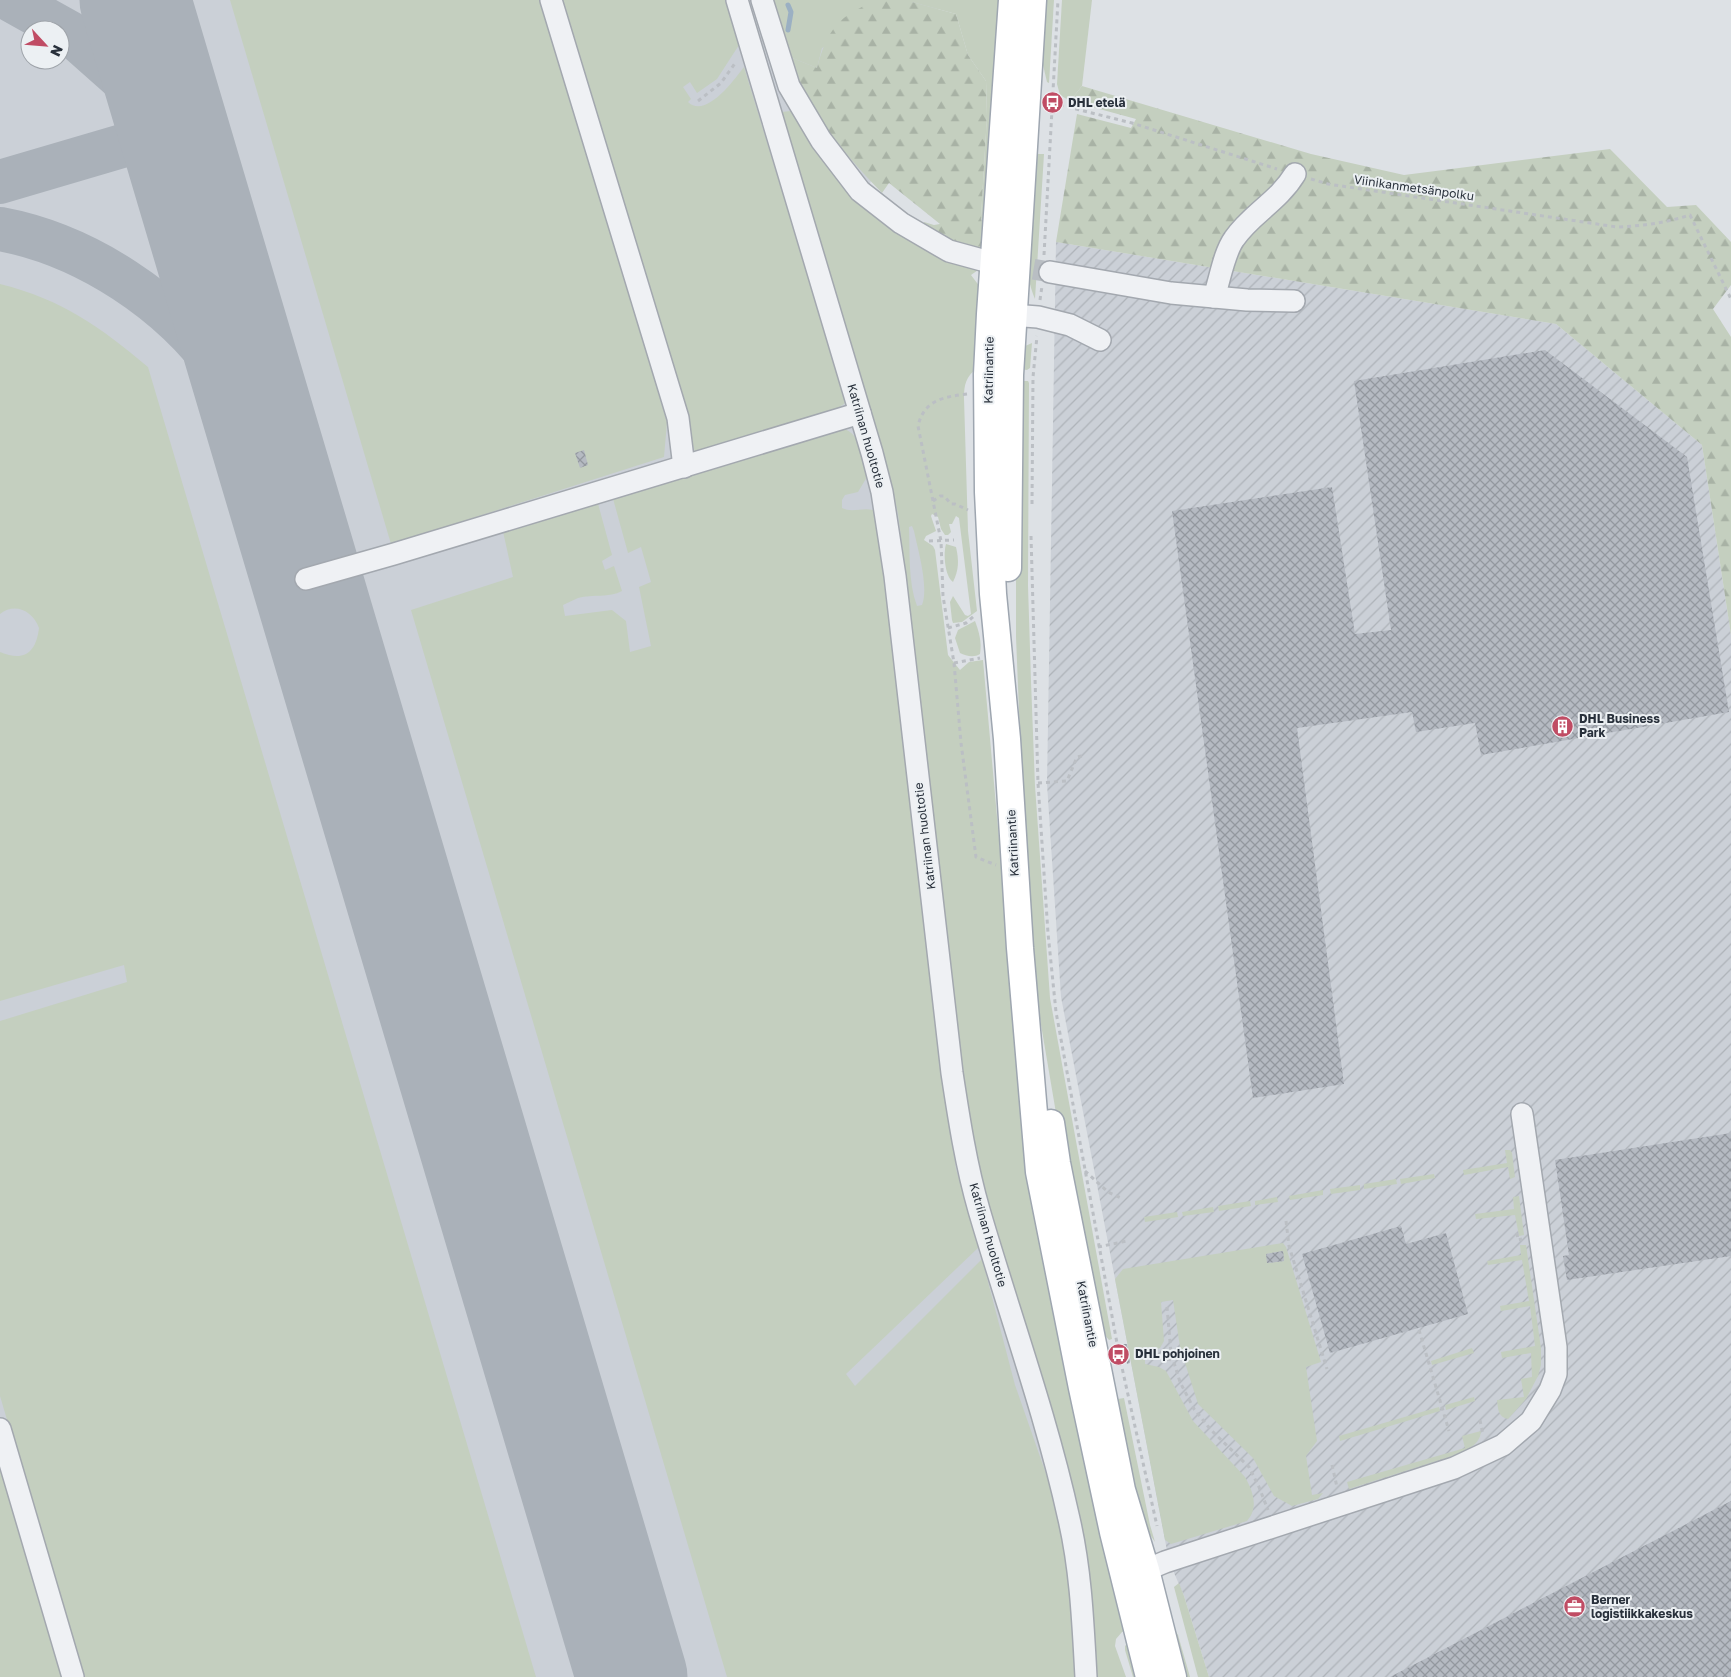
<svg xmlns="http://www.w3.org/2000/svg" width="1731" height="1677" font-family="'Golos Text',sans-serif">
<defs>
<pattern id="industrial-furrows" width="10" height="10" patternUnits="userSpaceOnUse" patternTransform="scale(1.25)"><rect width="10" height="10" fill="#cbd0d7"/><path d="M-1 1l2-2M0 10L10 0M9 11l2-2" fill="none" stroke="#aeb3b9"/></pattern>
<pattern id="forest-firs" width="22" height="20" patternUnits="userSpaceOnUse" patternTransform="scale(1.25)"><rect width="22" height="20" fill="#c4cfbf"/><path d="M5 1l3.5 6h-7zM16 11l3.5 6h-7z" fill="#a8b2a5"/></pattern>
<pattern id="building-cross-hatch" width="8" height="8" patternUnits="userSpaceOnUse" patternTransform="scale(1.25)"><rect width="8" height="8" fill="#b5bac2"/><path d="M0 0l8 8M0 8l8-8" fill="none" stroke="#93989f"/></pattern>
</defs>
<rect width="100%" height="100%" fill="#dde1e5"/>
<path fill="#cbd0d7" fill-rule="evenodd" d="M0,0H940L845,249L934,595L1098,1590L1105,1677H0ZM30,30H60V60H30Z"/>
<path fill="url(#industrial-furrows)" d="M1056,242L1556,324L1702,445L1731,635V1677H1209L1184,1596L1169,1561L1061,997L1047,784Z"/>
<g fill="#c4cfbf" fill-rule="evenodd">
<path d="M230,0H542L667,422L664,457L391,544Z"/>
<path d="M563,0H725L739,45L717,79L697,93L690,82L683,87L691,99L688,102C706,119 734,80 744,67L846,401L844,404L833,411L695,452Z"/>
<path d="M769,0H1004L986,222L981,218L987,116L986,81L968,55L956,14L912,2L822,48L817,68L790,57Z"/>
<path d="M1042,0H1054L1049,83L1047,82L1039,48Z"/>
<path d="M1062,0H1092L1082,86L1070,101L1060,95L1057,84Z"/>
<path d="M791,111L836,177L981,268L971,275L980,287L977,368C966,377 964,384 964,398L968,531L977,611L962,622L953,623L952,620L950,602L953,596L965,615L968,616L971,614L959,518L956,516L952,524H949L951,532L948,535H945L941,529L938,517L932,514L931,516L936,531L926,536L924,540L933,546L935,550L948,655L960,670L969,662L983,660L1002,873L1035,1175L1128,1630L1122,1632L1116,1639L1115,1646L1126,1677H1096C1092,1622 1090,1567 1078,1513L980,1178C961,1080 950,981 940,882C927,759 915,636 898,514L891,481L781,112ZM912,526L914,531C918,550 929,587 922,605L917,606C908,582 910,553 909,527Z"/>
<path d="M1037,154H1044L1035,299C1017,257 1030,198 1037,154Z"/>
<path d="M0,284C63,300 99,326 148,367L536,1677H83L0,1396V1021L127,982L124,965L0,1001V652C24,662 36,653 39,628C33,611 15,602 0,614Z"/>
<path d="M1032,343L1030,368L1027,370L1019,369L1023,347Z"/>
<path d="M1019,381H1028L1029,383L1028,586L1031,681L1035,786L1050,998L1112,1339L1109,1340L1104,1334L1056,1113L1038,1007L1022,785L1016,637V553Z"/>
<path d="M842,428C863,435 863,458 867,477L858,492L845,495L842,500V508C854,514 866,505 877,512L956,1169L979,1247L846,1374L855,1386L982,1259L1015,1385L1053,1494L1065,1549L1071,1579L1077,1677H727L411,610L513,577L502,527L597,500L612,555L602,561L605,570L614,566L622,591C609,598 593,594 578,598C573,600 568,603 563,605L565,616L612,610L626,621L630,652L651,646L639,587L651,582L641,547L628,553L612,495Z"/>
<path d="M946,544L956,547C959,560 959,570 953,582C945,577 943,554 946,544Z"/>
<path d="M975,621C979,632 982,642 980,654C974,658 966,656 960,653L955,638L958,630Z"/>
<path d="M1505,1150H1510L1512,1153L1515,1177L1510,1179L1508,1167L1464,1175L1463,1170L1507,1163Z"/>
<path d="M1434,1174L1435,1178L1401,1184L1400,1179Z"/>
<path d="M1396,1179L1397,1184L1364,1189V1184Z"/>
<path d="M1360,1185V1190L1331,1194L1330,1189Z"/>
<path d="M1323,1190V1195L1290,1200L1289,1196Z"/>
<path d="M1519,1196L1524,1235L1519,1236L1515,1215L1476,1219L1475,1214L1514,1209L1513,1197Z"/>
<path d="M1277,1197L1278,1202L1255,1205V1201Z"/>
<path d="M1250,1201L1251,1206L1219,1211L1218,1206Z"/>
<path d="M1213,1207L1214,1212L1183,1216L1182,1212Z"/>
<path d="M1177,1212L1178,1217L1145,1222L1144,1217Z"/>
<path d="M1283,1243L1286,1247L1321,1362L1306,1367L1317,1441L1306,1456L1312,1495L1323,1493L1318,1499L1292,1506L1274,1496L1253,1458L1198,1404L1180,1347L1173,1300L1161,1302L1164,1341L1160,1348L1145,1352V1364L1159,1367L1166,1371L1193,1421L1245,1477C1253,1491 1259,1508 1247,1521L1171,1544L1165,1540L1115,1279L1123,1269ZM1283,1251L1284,1261L1268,1263L1266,1254Z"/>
<path d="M1520,1245H1526L1541,1348V1365L1538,1376L1526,1399L1508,1419C1498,1417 1498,1409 1497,1400L1524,1397L1521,1379L1532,1377L1531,1353L1502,1358L1501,1352L1535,1346L1530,1306L1501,1311L1500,1306L1529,1301L1522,1260L1488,1265L1487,1261L1521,1255Z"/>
<path d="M1472,1348L1474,1353L1432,1365L1431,1361Z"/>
<path d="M1474,1397L1475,1401L1446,1410L1445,1405Z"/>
<path d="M1124,1398L1150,1525L1155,1542L1143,1524L1124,1455L1118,1399Z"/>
<path d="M1439,1407L1440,1411L1340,1441L1339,1436Z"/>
<path d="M1481,1431C1480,1447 1463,1451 1449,1457L1349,1489L1347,1482L1465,1448L1462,1436Z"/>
<path d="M0,1451L67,1677H0Z"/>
<path d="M1179,1583L1184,1596L1209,1677H1198L1174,1587Z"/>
<path d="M1174,1629L1178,1635L1190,1677H1181Z"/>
<path d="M1129,1642L1139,1677H1133L1125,1650V1646Z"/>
</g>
<g fill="url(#forest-firs)">
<path d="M876,1L912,2L956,14L968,55L986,81L987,116L981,217C984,229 982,240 983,252L964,246L924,225V222L934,225L940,224L889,183L882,193C852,162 823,129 802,90C797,80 794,68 790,57L817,68C827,30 839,15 876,1Z"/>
<path d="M1082,86L1311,154L1404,175L1610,149L1667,207L1696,205L1731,242V285L1713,309L1731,337V635L1702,445L1556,324L1056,242L1077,114L1131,128L1136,119L1070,101Z"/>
</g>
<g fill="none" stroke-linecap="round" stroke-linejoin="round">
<path stroke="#9bb0c3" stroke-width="5" d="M788,30L791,12L788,5"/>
<g stroke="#aab1b9" stroke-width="44">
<path d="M11,0L70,33L123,80L159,135L191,189"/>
<path d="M0,182L173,131"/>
<path d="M0,229C86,245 172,302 222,373C244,405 259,440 275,474"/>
</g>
<path stroke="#aab1b9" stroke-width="111" d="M135,0L632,1677"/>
</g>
<g fill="url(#building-cross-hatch)">
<path d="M1545,350L1687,457L1729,712L1481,755L1475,723L1416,732L1412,712L1297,728L1344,1084L1253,1098L1172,511L1332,487L1355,634L1391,630L1354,381Z"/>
<path d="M584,450L588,465L580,468L575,453Z"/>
<path d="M1731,1133V1256L1567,1280L1563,1256L1569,1255L1555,1160Z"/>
<path d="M1401,1226L1406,1244L1446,1233L1468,1314L1330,1353L1302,1254Z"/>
<path d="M1283,1251L1284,1261L1267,1263L1266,1254Z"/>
<path d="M1123,1344H1127L1130,1363L1127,1364Z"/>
<path d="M1731,1501V1677H1390Z"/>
</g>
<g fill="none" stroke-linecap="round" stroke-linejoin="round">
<path stroke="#b9bec3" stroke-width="21" stroke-dasharray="21 11" stroke-linecap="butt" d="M1002,264L1050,272"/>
<defs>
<g id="minor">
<path d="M551,0L678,418L684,467"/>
<path d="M737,0L872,453L882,492L895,576L952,1073C959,1119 966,1165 979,1210C1009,1313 1046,1414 1069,1519C1081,1571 1083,1624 1086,1677"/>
<path d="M762,0L789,86L821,140L860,191L901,223L949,251L982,260"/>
<path d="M1050,272L1171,293L1247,300L1294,301"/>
<path d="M1214,297C1220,279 1224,253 1234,239C1251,214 1278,202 1295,174"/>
<path d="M998,314L1038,317L1070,325L1100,340"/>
<path d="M306,579L394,554L860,413"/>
<path d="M0,1429L73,1677"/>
<path d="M1131,1573L1146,1570L1165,1562L1454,1468L1503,1445L1531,1421L1550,1390L1556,1374V1347L1522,1114"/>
</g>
<g id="major">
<path d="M1012,0L990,314L987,374L988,492L993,594L1007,739L1020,948L1039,1172L1082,1388L1113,1532L1149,1677"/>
<path d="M1008,568L1010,375L1033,0"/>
<path d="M1051,1123L1057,1163L1122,1490L1146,1570L1173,1677"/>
</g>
</defs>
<use href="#minor" stroke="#a3a8af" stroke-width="24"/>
<use href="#major" stroke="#9ea6b0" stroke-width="29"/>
<g stroke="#bbbfc4" stroke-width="3" stroke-dasharray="4 4" stroke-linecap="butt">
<path d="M698,101L721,83L736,62"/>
<path d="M1052,103L1132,123L1277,169"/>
<path d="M1311,179L1328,184L1617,227C1642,226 1665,223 1690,215L1731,299"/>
<path d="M1044,255L1058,0"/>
<path d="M1040,300L1042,286"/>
<path d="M967,394C943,397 924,400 918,426L941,541L943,596L954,663L961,743L976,857L996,865"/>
<path d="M933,501L940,496H944L951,504H955L968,510"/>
<path d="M1032,504L1033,377L1037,336"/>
<path d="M1031,536L1038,783L1048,933L1056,1012L1119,1354L1157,1526"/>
<path d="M929,541L954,540"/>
<path d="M948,628L966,623L974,616"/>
<path d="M954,663L980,658"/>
<path d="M1038,783L1067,781L1077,757L1082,756"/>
<path d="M1085,1171L1108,1192L1123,1199"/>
<path d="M1286,1221L1289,1246L1327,1369"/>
<path d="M1517,1233L1518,1240L1522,1239"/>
<path d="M1098,1247L1127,1241"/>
<path d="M1167,1307L1171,1353L1180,1382L1194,1409L1211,1430L1249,1467L1259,1487L1268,1510"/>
<path d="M1419,1330L1449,1431"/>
<path d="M1151,1357L1173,1360"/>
<path d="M1480,1420L1483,1435"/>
<path d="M1332,1465L1337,1487"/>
</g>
<use href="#minor" stroke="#eff1f4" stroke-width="21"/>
<use href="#major" stroke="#fff" stroke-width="26"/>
</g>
<defs>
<symbol id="bus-disc" viewBox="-11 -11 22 22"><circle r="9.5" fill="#c04c64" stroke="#ecf0f3"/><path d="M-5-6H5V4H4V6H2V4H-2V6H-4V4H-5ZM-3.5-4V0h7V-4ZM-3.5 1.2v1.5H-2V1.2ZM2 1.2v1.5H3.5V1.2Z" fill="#fff"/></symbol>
<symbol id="building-disc" viewBox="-11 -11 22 22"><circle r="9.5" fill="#c04c64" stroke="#ecf0f3"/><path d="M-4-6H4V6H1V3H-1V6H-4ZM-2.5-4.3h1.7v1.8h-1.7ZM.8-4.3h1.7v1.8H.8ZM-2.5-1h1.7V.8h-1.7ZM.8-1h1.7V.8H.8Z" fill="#fff"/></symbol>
<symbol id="office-disc" viewBox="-11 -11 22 22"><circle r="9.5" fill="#c04c64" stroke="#ecf0f3"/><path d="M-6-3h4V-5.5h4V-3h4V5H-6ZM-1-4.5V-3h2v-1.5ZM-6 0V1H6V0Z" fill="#fff"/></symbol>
</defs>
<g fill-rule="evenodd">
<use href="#bus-disc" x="1040" y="90" width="25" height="25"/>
<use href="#building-disc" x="1550" y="714" width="25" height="25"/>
<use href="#bus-disc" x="1106" y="1342" width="25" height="25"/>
<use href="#office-disc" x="1562" y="1594" width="25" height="25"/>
</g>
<g text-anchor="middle" stroke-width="4" stroke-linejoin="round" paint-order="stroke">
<g font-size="12" font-weight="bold" fill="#28303b" stroke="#ecf0f3" text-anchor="start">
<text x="1068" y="107">DHL etelä</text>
<text x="1579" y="723">DHL Business<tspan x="1579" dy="14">Park</tspan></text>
<text x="1135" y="1358">DHL pohjoinen</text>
<text x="1591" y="1604">Berner<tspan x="1591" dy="14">logistiikkakeskus</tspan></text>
</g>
<g font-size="12" fill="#28303b" stroke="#ecf0f3">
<text transform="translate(1414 188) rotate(8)" y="4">Viinikanmetsänpolku</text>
<text transform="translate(989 370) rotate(-89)" y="4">Katriinantie</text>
<text transform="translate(866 436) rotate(74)" y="4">Katriinan huoltotie</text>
<text transform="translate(925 836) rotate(-97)" y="4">Katriinan huoltotie</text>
<text transform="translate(1013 843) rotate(-93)" y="4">Katriinantie</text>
<text transform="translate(988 1235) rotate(74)" y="4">Katriinan huoltotie</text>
<text transform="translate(1087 1314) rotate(79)" y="4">Katriinantie</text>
</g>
</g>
<g transform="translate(45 45) rotate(116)"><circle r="24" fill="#ecf0f3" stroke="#9ea3a9"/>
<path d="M0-4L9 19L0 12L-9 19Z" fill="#c04c64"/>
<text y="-8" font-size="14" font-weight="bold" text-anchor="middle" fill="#28303b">N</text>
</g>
</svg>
